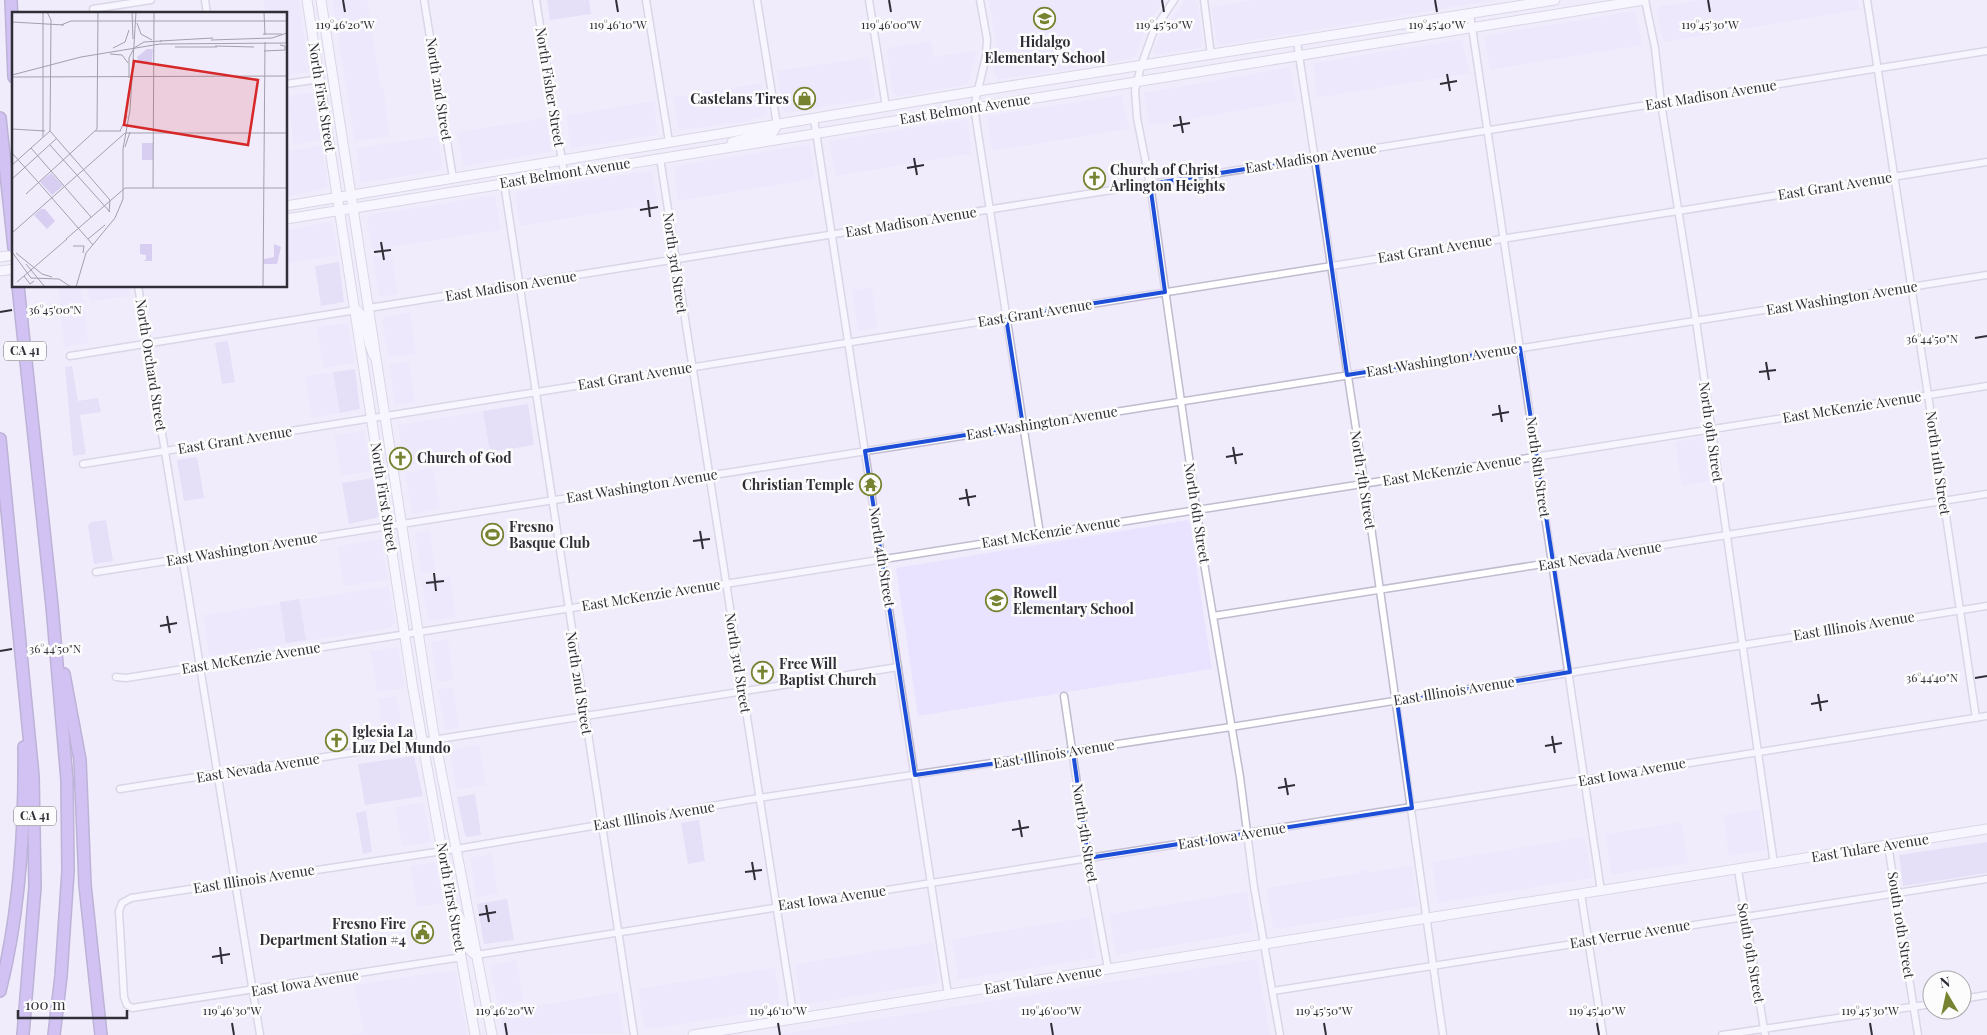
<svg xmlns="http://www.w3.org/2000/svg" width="1987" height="1035" font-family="'Playfair Display',serif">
<rect width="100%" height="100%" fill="#f0ecfc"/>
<g fill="#eae3ff">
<path d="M263,0H299L310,72L286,76V14H265Z"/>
<path d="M332,0H367L381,87H385V90L384,94L390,136L355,142Z"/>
<path d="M989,0H1164L1146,27L1136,55L1132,59L998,80L993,73L996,44Z"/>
<path d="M1185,0H1197L1203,43L1201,48L1157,55L1153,52L1160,35Z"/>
<path d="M1252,0H1497L1223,45L1217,42L1211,7Z"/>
<path d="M1701,0H1858L1860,10L1663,42L1656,10L1659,6Z"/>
<path d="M1635,11L1643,45L1490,70L1484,38L1488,35Z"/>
<path d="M1462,39L1470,73L1316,98L1314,63Z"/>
<path d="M931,41L934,57L977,50L970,79L966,85L898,97L892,93L887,48Z"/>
<path d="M869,57L876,96L873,99L788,113L783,110L777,71Z"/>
<path d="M1290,67L1297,101L1149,126L1144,93Z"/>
<path d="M762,83L767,115L747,121L679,131L673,97Z"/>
<path d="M313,92L321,140L294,145L286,96Z"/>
<path d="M1122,95L1129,129L992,151L986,116Z"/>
<path d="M654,101L658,135L571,149L566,115Z"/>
<path d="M546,118L551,152L463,167L457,132Z"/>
<path d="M967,119L972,154L835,176L829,141Z"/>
<path d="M438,136L443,170L361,183L356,148Z"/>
<path d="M810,144L815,179L677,201L674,166Z"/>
<path d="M322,145L328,184L327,188L286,197V151Z"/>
<path d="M652,170L658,204L520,226L515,192Z"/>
<path d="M495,195L501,230L372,250L367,219L370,215Z"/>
<path d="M332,221L338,255L286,264V230Z"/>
<path d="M392,254L398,294L379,297L373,257Z"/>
<path d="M58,286H81L89,343L64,347Z"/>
<path d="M87,286H129L131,296L90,301Z"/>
<path d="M872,287L878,328L858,331L852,290Z"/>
<path d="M410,312L416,354L388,358L382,319L384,317Z"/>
<path d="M348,323L355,363L323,368L317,327Z"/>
<path d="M409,361L415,402L395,406L389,364Z"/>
<path d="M333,372L340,413L311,418L305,376Z"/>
<path d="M483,411L490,452L404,466L398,425Z"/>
<path d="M364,431L371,471L341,476L334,435Z"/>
<path d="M1703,437L1709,481L1682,486L1675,442Z"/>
<path d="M433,468L440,509L412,514L405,473Z"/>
<path d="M1188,520L1190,523L1212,669L918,716L896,568Z"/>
<path d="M430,531L436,572L421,574L415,533Z"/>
<path d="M381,539L388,580L344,586L337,546Z"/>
<path d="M450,576L456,617L428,622L422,581Z"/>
<path d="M389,586L395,622L391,628L209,656L203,615Z"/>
<path d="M448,639L454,680L437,682L431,642Z"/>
<path d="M398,647L405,688L377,692L370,651Z"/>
<path d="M453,687L459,728L445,730L438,689Z"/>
<path d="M397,696L404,736L384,739L378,699Z"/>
<path d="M480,744L486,785L456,790L449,750Z"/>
<path d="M424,802L431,842L402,847L395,807Z"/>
<path d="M1759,809L1766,850L1729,856L1723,815Z"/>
<path d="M1682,822L1688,863L1611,875L1605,834Z"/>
<path d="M1585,837L1592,878L1438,903L1432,862Z"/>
<path d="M492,853L498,894L476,898L470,858Z"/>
<path d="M436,862L443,903L417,907L410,866Z"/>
<path d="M1412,865L1418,906L1277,929L1273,926L1266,888L1359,873V870L1367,869L1368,872Z"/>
<path d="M1247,891L1253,932L1116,955L1109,914Z"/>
<path d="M1090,917L1096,958L958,980L952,939Z"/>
<path d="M933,942L939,983L801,1005L795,964Z"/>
<path d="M1257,959L1270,1035H775Z"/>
<path d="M517,960L523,1001L498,1005L489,965Z"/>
<path d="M775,967L781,1008L644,1030L638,989Z"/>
<path d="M453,970L456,972L467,1035H349L364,1032L354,985Z"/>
<path d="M618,992L624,1033L503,1035L500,1012Z"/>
</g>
<g fill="#d7cef1">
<path d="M547,0H589L591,14L550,20Z"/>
<path d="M339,262L344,302L321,306L315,266Z"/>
<path d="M228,341L235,382L222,384L215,343Z"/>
<path d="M72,366L78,401L98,398L101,412L80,415L86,454L73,456L65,367Z"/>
<path d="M355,369L360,409L340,413L333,372Z"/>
<path d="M528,404L534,445L490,452L483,411Z"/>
<path d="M197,457L204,498L184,501L177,460Z"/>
<path d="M373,478L379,517L349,524L342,483Z"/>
<path d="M106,520L113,561L94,564L88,526L91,522Z"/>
<path d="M299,599L306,640L286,643L280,602Z"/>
<path d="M414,756L423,796L365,805L358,764Z"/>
<path d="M475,794L481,835L468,837L465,835L457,797Z"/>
<path d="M366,811L372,852L363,854L356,813Z"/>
<path d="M699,820L705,861L688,864L681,823Z"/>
<path d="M1987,842V873L1903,886L1899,855Z"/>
<path d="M507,899L514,940L484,944L477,904Z"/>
</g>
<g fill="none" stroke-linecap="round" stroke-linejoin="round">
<defs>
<g id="street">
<path d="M205,0L207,14"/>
<path d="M424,0L453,178"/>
<path d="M536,0L564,173"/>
<path d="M646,0L669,142"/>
<path d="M757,0L777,125"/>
<path d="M869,0L886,107"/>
<path d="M980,0L987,39L986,56L974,107L1040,534"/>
<path d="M1174,0L1154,30L1141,66L1135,90L1137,118L1150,184L1204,563L1240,777L1254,887L1280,1035"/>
<path d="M1204,0L1211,55"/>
<path d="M1645,0L1655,48L1661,103L1696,321L1774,864"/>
<path d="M1867,0L1928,395L1976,718"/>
<path d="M94,14L93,9L151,0"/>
<path d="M1470,14L1601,891"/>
<path d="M1297,42L1372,534L1443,1035"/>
<path d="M286,84L320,79"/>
<path d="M814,119L948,995"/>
<path d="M660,158L794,1019"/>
<path d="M504,183L634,1035"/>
<path d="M138,286L260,1035"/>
<path d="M369,308L1987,51"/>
<path d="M70,356L356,310"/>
<path d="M83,464L1987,162"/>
<path d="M96,572L1987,275"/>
<path d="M1213,616L1987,494"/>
<path d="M116,677L126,678L1987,386"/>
<path d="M1064,696L1088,858L1108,969"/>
<path d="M120,789L898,667"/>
<path d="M1888,845L1918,1035"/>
<path d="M1738,870L1765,1035"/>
<path d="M1581,894L1603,1035"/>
<path d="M476,955L1987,716"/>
<path d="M462,957L132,1008L127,1005L124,997L119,911L122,903L131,898L456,849L759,798L1231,727L1987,606"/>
<path d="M1273,991L1987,879"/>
<path d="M1962,999L1987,995"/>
<path d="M1722,1035L1932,1004"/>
</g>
<g id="secondary">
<path d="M307,0L413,689L475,1035"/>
<path d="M321,0L433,729L492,1035"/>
<path d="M732,142L773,132L777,125"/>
<path d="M286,206L978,91L1555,0"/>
<path d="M286,219L1644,0"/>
<path d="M0,257L14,255"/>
<path d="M0,271L14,269"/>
<path d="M356,310C366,314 367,343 374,356"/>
<path d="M453,909C468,921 460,947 476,955"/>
<path d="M693,1035L1987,829"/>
</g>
<g id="highway">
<path d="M11,0L14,77"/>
<path d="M0,118L14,248"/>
<path d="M18,286L52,606L67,780L68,871L61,976L54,1035"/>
<path d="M0,439L33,776L35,887L23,1035"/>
<path d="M64,674L80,760L85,885L101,1035"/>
<path d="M0,991C20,912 25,828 24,747"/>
</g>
</defs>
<use href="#street" stroke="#c0bbce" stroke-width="9"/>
<use href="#secondary" stroke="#c0bbce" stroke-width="11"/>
<use href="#highway" stroke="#7f6daa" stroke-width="14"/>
<use href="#street" stroke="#fff" stroke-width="6"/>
<use href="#secondary" stroke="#fff" stroke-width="9"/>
<use href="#highway" stroke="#aa8fe8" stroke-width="11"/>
</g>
<path d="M0 0H1987V1035H0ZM1316,158L1347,375L1520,348L1570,672L1397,701L1412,808L1088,858L1073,752L915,775L865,451L1023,426L1006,317L1165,292L1150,184Z" fill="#f0ecfc" fill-opacity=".55" fill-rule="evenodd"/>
<path fill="none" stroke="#1d4ed8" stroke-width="4" stroke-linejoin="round" d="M1316,158L1347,375L1520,348L1570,672L1397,701L1412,808L1088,858L1073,752L915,775L865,451L1023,426L1006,317L1165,292L1150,184Z"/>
<path fill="none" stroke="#302e36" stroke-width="2" d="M343,0L345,12M616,0L618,12M889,0L891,12M1162,0L1164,12M1435,0L1437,12M1708,0L1710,12M1447,74L1450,91M1440,84L1457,81M1180,116L1183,133M1173,126L1190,123M914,158L917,175M907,168L924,165M648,200L650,217M640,210L658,207M381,242L384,260M374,252L391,250M0,312L12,310M1975,338L1987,336M1766,362L1769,380M1759,372L1776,370M1499,405L1502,422M1492,415L1509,412M1233,447L1236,464M1226,457L1243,454M966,489L969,506M959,499L976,496M700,531L703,549M693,541L710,539M434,573L436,591M426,583L444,581M167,616L170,633M160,626L177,623M0,651L12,649M1975,678L1987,676M1818,694L1821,711M1811,704L1828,701M1552,736L1555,753M1545,746L1562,743M1285,778L1288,795M1278,788L1295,785M1019,820L1022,837M1012,830L1029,827M752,862L755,880M745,872L762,870M486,905L489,922M479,915L496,912M220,947L222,964M212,957L230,954M232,1023L234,1035M505,1023L507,1035M778,1023L780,1035M1051,1023L1053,1035M1324,1023L1326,1035M1597,1023L1599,1035M1870,1023L1872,1035"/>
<defs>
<symbol id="school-ring" viewBox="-11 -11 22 22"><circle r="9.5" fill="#fcfcfc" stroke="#778330" stroke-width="1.5"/><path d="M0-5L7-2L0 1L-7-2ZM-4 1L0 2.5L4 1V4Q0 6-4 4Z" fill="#778330"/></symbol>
<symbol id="shop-ring" viewBox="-11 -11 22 22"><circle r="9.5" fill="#fcfcfc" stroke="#778330" stroke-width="1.5"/><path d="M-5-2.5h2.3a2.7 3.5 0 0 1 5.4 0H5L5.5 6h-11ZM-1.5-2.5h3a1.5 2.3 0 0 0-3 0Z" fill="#778330"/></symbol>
<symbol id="church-ring" viewBox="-11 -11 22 22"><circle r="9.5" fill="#fcfcfc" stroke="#778330" stroke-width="1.5"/><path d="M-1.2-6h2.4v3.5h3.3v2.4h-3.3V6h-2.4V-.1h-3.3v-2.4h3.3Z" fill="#778330"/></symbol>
<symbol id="temple-ring" viewBox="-11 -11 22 22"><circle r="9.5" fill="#fcfcfc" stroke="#778330" stroke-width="1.5"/><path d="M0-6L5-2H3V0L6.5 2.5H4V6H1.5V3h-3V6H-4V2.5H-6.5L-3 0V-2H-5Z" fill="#778330"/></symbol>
<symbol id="stadium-ring" viewBox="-11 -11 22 22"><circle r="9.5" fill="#fcfcfc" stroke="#778330" stroke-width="1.5"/><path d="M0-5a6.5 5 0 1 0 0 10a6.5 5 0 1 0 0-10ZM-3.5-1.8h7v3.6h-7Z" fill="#778330"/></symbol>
<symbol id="civic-ring" viewBox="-11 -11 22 22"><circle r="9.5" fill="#fcfcfc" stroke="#778330" stroke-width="1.5"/><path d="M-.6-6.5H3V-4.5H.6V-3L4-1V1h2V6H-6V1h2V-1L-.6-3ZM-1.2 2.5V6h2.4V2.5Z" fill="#778330"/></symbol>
</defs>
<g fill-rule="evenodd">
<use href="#school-ring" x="1032" y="6" width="25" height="25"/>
<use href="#shop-ring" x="792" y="86" width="25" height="25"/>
<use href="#church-ring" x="1082" y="166" width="25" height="25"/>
<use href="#church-ring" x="388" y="446" width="25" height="25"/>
<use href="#temple-ring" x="858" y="472" width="25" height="25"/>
<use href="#stadium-ring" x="480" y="522" width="25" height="25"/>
<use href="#school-ring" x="984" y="588" width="25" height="25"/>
<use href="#church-ring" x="750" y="660" width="25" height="25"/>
<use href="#church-ring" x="324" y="728" width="25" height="25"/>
<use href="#civic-ring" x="410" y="920" width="25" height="25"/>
</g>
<g text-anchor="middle" stroke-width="5" stroke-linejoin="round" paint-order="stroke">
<g fill="#fcfcfc" stroke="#6d6c71" stroke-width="1">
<rect x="4" y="341.5" width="42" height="19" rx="4"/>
<rect x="14" y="806.5" width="42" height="19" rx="4"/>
</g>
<g font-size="12" font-weight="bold" fill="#302e36">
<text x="25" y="355">CA 41</text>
<text x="35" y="820">CA 41</text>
</g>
<g font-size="14" font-weight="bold" fill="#302e36" stroke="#fcfcfc" text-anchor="start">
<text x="1045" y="47" text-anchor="middle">Hidalgo<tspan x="1045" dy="16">Elementary School</tspan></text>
<text x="789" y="104" text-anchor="end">Castelans Tires</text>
<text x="1110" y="175">Church of Christ<tspan x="1110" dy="16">Arlington Heights</tspan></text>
<text x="417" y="463">Church of God</text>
<text x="854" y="490" text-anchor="end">Christian Temple</text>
<text x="509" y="532">Fresno<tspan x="509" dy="16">Basque Club</tspan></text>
<text x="1013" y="598">Rowell<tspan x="1013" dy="16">Elementary School</tspan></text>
<text x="779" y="669">Free Will<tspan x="779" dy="16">Baptist Church</tspan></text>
<text x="352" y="737">Iglesia La<tspan x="352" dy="16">Luz Del Mundo</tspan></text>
<text x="406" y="929" text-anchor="end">Fresno Fire<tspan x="406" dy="16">Department Station #4</tspan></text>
</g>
<g font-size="14" fill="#302e36" stroke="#fcfcfc">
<text transform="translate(550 87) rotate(81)" y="5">North Fisher Street</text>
<text transform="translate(439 89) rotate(81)" y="5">North 2nd Street</text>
<text transform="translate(1711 95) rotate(-9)" y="5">East Madison Avenue</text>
<text transform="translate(322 97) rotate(81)" y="5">North First Street</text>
<text transform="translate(965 109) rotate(-9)" y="5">East Belmont Avenue</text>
<text transform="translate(1311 158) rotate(-9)" y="5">East Madison Avenue</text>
<text transform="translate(565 173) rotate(-9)" y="5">East Belmont Avenue</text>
<text transform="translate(1835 186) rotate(-9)" y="5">East Grant Avenue</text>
<text transform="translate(911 222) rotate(-9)" y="5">East Madison Avenue</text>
<text transform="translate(1435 249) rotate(-9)" y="5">East Grant Avenue</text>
<text transform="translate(675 263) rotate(82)" y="5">North 3rd Street</text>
<text transform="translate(511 286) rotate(-9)" y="5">East Madison Avenue</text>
<text transform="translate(1842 298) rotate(-9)" y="5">East Washington Avenue</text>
<text transform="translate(1035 313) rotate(-9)" y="5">East Grant Avenue</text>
<text transform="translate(1442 360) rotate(-9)" y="5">East Washington Avenue</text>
<text transform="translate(151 365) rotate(81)" y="5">North Orchard Street</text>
<text transform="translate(635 376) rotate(-9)" y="5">East Grant Avenue</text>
<text transform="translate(1852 407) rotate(-9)" y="5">East McKenzie Avenue</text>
<text transform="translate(1042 423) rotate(-9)" y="5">East Washington Avenue</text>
<text transform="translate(1711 432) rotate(82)" y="5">North 9th Street</text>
<text transform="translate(235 440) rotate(-9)" y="5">East Grant Avenue</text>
<text transform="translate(1938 463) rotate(82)" y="5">North 11th Street</text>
<text transform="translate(1538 467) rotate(82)" y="5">North 8th Street</text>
<text transform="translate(1452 470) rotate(-9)" y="5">East McKenzie Avenue</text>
<text transform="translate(1363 480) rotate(81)" y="5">North 7th Street</text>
<text transform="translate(642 486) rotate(-9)" y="5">East Washington Avenue</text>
<text transform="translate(384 497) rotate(81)" y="5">North First Street</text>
<text transform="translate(1197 513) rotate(81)" y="5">North 6th Street</text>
<text transform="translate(1051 532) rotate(-9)" y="5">East McKenzie Avenue</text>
<text transform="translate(242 549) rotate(-9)" y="5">East Washington Avenue</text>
<text transform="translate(1600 556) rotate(-9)" y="5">East Nevada Avenue</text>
<text transform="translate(882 557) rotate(81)" y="5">North 4th Street</text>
<text transform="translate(651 595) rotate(-9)" y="5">East McKenzie Avenue</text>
<text transform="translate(1854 626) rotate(-9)" y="5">East Illinois Avenue</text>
<text transform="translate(251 658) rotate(-9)" y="5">East McKenzie Avenue</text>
<text transform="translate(738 663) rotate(81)" y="5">North 3rd Street</text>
<text transform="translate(579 683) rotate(81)" y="5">North 2nd Street</text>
<text transform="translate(1454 691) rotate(-9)" y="5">East Illinois Avenue</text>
<text transform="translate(1054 754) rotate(-9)" y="5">East Illinois Avenue</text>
<text transform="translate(258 768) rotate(-9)" y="5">East Nevada Avenue</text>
<text transform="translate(1632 772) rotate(-10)" y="5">East Iowa Avenue</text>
<text transform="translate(654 816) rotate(-9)" y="5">East Illinois Avenue</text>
<text transform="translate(1085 833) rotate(81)" y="5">North 5th Street</text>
<text transform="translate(1232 836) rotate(-9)" y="5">East Iowa Avenue</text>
<text transform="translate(1870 848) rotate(-9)" y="5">East Tulare Avenue</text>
<text transform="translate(254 879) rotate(-9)" y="5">East Illinois Avenue</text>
<text transform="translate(451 897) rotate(80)" y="5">North First Street</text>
<text transform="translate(832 898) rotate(-8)" y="5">East Iowa Avenue</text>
<text transform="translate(1901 925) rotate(81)" y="5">South 10th Street</text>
<text transform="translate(1630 934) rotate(-9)" y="5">East Verrue Avenue</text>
<text transform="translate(1751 953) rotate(80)" y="5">South 9th Street</text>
<text transform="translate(1043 980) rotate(-9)" y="5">East Tulare Avenue</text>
<text transform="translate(305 983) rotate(-9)" y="5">East Iowa Avenue</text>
</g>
</g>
<g transform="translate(12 12)">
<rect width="275" height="275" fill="#f0ecfc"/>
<path d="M135,37H141L140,50L127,51L125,45ZM130,131H141V148H130ZM39,161L51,174L40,183L28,170ZM29,197H33L43,209L35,217L22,203ZM128,232H140V249H130L134,248V243L128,242ZM262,232L269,235L265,252H252V247L262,245Z" fill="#d7cef1"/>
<path fill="none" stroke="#a3a0ad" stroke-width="1" d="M31,0V125M35,0L39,8L38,119M120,0L121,27M252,0L253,23M0,10L52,13M125,11L129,22L140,28M49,13L59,9H275M251,22H270M199,28L260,26L275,21M148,29L201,26M203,34L242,35M163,35H205M101,36L113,30L117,18M252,39L273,38V34L268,33M98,42L110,43L116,51M0,63L69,45L148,32L275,31M0,65L275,64M117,66V46L122,36L132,30L150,29M0,117L33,119M38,119L98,188L97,200M83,119H109M108,119L115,104M38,133L98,200M113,135L118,120M19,136L79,205M0,141L27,171M0,153L38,119M0,167L44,127M26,170L81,233M141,176L142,0M14,182L85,117L86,0M0,221L113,121H275M54,227L113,176H275M76,227L93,213M61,234H72L71,241M0,240L19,266L47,267L59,275M4,241L30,262L40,265M14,252L33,275M12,264L18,272L22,269M5,270L55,227M64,275L74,241L103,206L111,187V137L118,98L124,0M251,275L253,30"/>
<path fill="#d62828" fill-opacity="0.15" stroke="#d62828" stroke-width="2.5" d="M122,49L246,68L236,133L112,113Z"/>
<rect width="275" height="275" fill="none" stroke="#302e36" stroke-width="2.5"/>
</g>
<g font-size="12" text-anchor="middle" fill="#302e36" stroke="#fcfcfc" stroke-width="5" stroke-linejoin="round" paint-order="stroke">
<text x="345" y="29">119°46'20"W</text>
<text x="618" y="29">119°46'10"W</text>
<text x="891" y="29">119°46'00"W</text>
<text x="1164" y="29">119°45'50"W</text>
<text x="1437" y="29">119°45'40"W</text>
<text x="1710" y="29">119°45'30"W</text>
<text x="55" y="314">36°45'00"N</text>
<text x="1932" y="343">36°44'50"N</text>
<text x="55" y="653">36°44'50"N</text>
<text x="1932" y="682">36°44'40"N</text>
<text x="232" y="1015">119°46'30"W</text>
<text x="505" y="1015">119°46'20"W</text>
<text x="778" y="1015">119°46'10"W</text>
<text x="1051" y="1015">119°46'00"W</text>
<text x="1324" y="1015">119°45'50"W</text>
<text x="1597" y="1015">119°45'40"W</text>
<text x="1870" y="1015">119°45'30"W</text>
</g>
<g transform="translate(1947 995) rotate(351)"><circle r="24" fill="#fcfcfc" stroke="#aaaaad"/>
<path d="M0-4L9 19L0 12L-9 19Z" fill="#778330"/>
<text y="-8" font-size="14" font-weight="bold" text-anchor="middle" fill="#302e36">N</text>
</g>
<path d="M18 1010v8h109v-8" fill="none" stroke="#302e36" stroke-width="2.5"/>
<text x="25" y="1010" font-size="15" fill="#302e36" stroke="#fcfcfc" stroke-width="4" paint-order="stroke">100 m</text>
</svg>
